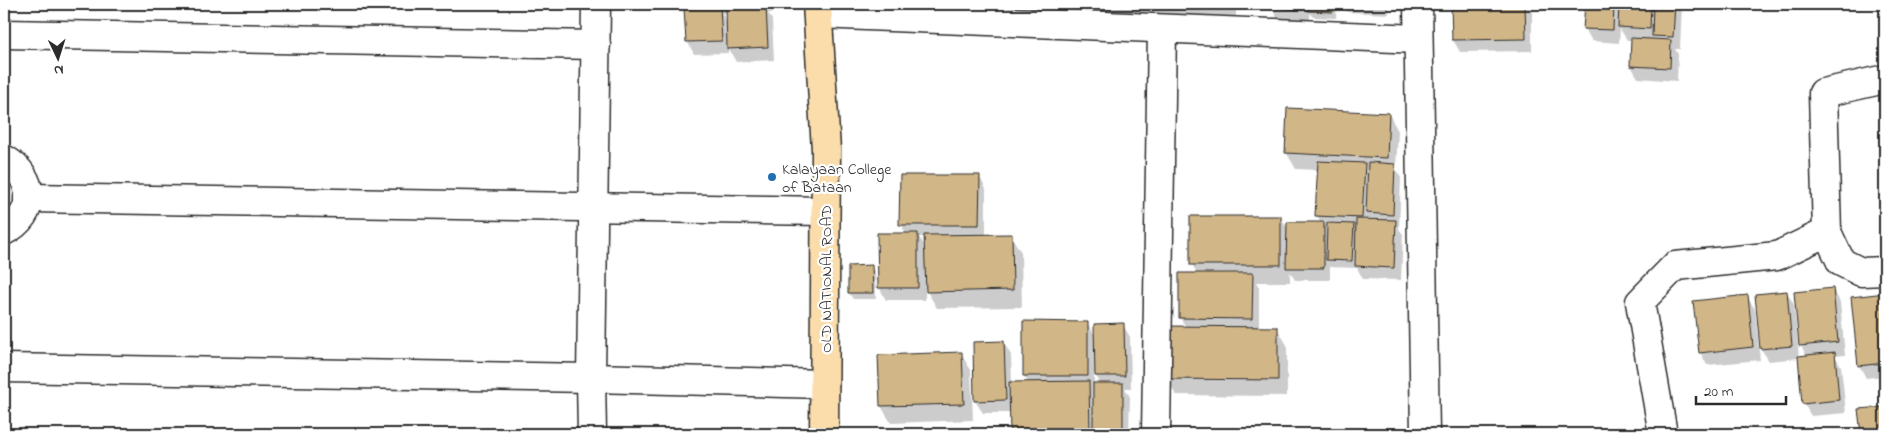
<svg xmlns="http://www.w3.org/2000/svg" width="1889" height="438" font-family="'Indie Flower',sans-serif">
<rect width="100%" height="100%" fill="#fff"/>
<filter id="ink" filterUnits="userSpaceOnUse"><feTurbulence type="fractalNoise" baseFrequency=".02" numOctaves="2"/><feDisplacementMap in="SourceGraphic" scale="10" xChannelSelector="R" yChannelSelector="G"/><feConvolveMatrix kernelMatrix="1 2 1 2 8 2 1 2 1" color-interpolation-filters="sRGB"/></filter>
<g filter="url(#ink)">
<g fill="#0003" fill-rule="evenodd">
<path d="M684,4H729V8H734L731,4H773V13H768L772,20L774,60L736,62L728,48V53L694,54L687,41L688,9ZM722,13H727V22Z"/>
<path d="M965,4H1013L1014,17L972,18Z"/>
<path d="M1057,4H1236V16L1063,14Z"/>
<path d="M1272,4H1337L1336,18L1313,17L1310,13V22L1279,21L1272,8Z"/>
<path d="M1342,4H1389V14L1347,12Z"/>
<path d="M1453,4H1532V51L1460,52L1453,40Z"/>
<path d="M1586,4H1682L1680,49H1675L1678,54L1677,81L1638,78L1631,66L1632,40H1627L1620,29L1619,43L1592,41L1585,29Z"/>
<path d="M1389,114L1398,131L1396,169L1401,178L1399,229L1403,234L1401,280L1363,279L1357,268L1330,267V280H1295L1290,272V282H1256L1259,287V328H1277L1287,345V396L1176,395L1166,378L1186,327L1180,318L1197,274L1192,264L1281,217L1288,230L1321,223L1317,216L1319,170L1296,169L1286,152Z"/>
<path d="M979,176L986,189V236H1011L1021,252L1022,307L937,308L925,288V300H886L879,287L906,234L901,224ZM919,237H926V248Z"/>
<path d="M871,266L875,273L876,299H853L849,293Z"/>
<path d="M1833,289L1840,302L1845,355L1835,356L1841,366L1846,413L1811,416L1804,404L1799,358L1769,361L1761,349L1787,292L1794,305L1799,357L1807,356L1801,346Z"/>
<path d="M1885,295V376L1866,378L1859,365L1852,298Z"/>
<path d="M1747,297L1755,309L1760,360L1707,365L1700,352Z"/>
<path d="M1087,323L1096,337L1123,325L1130,337L1131,388H1125L1130,397L1129,434H1012L1011,413H983L975,401L1004,343L1011,355L1012,384L1029,383L1024,376ZM1094,373L1101,384H1094Z"/>
<path d="M961,354L971,370L973,420L891,423L881,406L880,356Z"/>
</g>
<g fill="#d1b687" stroke="#2b2b2b">
<path d="M964,4H1007L964,6Z"/>
<path d="M1271,4H1304L1303,10L1271,8Z"/>
<path d="M1308,4H1333V12L1308,11Z"/>
<path d="M1451,4H1525L1526,39L1452,40Z"/>
<path d="M1585,4H1614L1613,30L1583,29Z"/>
<path d="M1619,4H1651L1650,29L1618,27Z"/>
<path d="M1653,4H1675L1673,37L1652,36Z"/>
<path d="M766,6L768,47L727,49L726,7Z"/>
<path d="M720,7L722,41L686,42L684,8Z"/>
<path d="M1631,38L1671,40L1670,68L1630,66Z"/>
<path d="M1287,108L1389,113L1387,158L1285,153Z"/>
<path d="M1318,161L1365,163L1362,218L1315,216Z"/>
<path d="M1368,162L1395,164L1393,215L1366,213Z"/>
<path d="M900,175H980L979,225H899Z"/>
<rect x="1190" y="216" width="91" height="49"/>
<path d="M1356,219L1396,220L1394,268L1355,266Z"/>
<path d="M1287,222H1324V268H1286Z"/>
<path d="M1327,223L1354,224L1352,261L1326,260Z"/>
<path d="M877,233H918V288H878Z"/>
<path d="M1012,234L1013,290L926,292L924,235Z"/>
<path d="M872,265L873,293H848V266Z"/>
<path d="M1179,273H1253L1252,319L1179,318Z"/>
<path d="M1833,288L1838,342L1799,346L1794,292Z"/>
<path d="M1787,291L1792,346L1760,349L1755,294Z"/>
<path d="M1885,293V363L1858,366L1851,297Z"/>
<path d="M1748,295L1753,347L1699,353L1693,301Z"/>
<path d="M1023,321L1088,322V376H1023Z"/>
<path d="M1124,323L1125,376H1095L1094,324Z"/>
<path d="M1165,326L1278,327V380L1165,379Z"/>
<path d="M1004,341L1006,400L974,401L973,342Z"/>
<path d="M962,352L964,404L880,406L878,355Z"/>
<path d="M1835,352L1839,400L1802,404L1798,356Z"/>
<path d="M1089,381L1090,433L1010,434L1009,382Z"/>
<rect x="1093" y="383" width="30" height="48"/>
<path d="M1885,407V434H1861L1858,409Z"/>
</g>
<g fill="none" stroke-linecap="round" stroke-linejoin="round">
<defs>
<g id="minor">
<path d="M1418,4L1425,434"/>
<path d="M818,14L1418,39"/>
<path d="M4,34L596,45"/>
<path d="M4,159C36,177 38,214 4,231"/>
<path d="M28,198L825,211"/>
<path d="M1827,232L1841,262L1861,272L1885,271"/>
<path d="M4,368L591,378L824,384"/>
<path d="M592,434L591,378L596,4"/>
<path d="M1156,434L1162,29"/>
<path d="M1663,434L1640,302L1675,266L1777,256L1827,232L1823,93L1885,79"/>
</g>
<path id="major" d="M817,4L826,150L824,434"/>
</defs>
<use href="#minor" stroke="#2b2b2b" stroke-width="31"/>
<use href="#major" stroke="#2b2b2b" stroke-width="31"/>
<use href="#minor" stroke="#fff" stroke-width="28"/>
<use href="#major" stroke="#faddab" stroke-width="28"/>
</g>
</g>
<circle fill="#1f6fb2" stroke="#fff" stroke-width="2" cx="772" cy="177" r="5"/>
<g text-anchor="middle" stroke-width="4.5" stroke-linejoin="round" paint-order="stroke">
<g font-size="16" fill="#2b2b2b" stroke="#fff" text-anchor="start">
<text x="782" y="174">Kalayaan College<tspan x="782" dy="18">of Bataan</tspan></text>
</g>
<g font-size="16" fill="#2b2b2b" stroke="#fff">
<text transform="translate(825 279) rotate(-90)" y="6">OLD NATIONAL ROAD</text>
</g>
</g>
<rect width="1889" height="438" fill="none" stroke="#fff" stroke-width="20"/>
<rect x="10" y="10" width="1869" height="418" fill="none" stroke="#2b2b2b" stroke-width="2" filter="url(#ink)"/>
<g transform="translate(58 58) rotate(176)" stroke="#ffffff" stroke-width="4" paint-order="stroke">
<path d="M0-4L9 19L0 12L-9 19Z" fill="#2b2b2b"/>
<text y="-8" font-size="14" font-weight="bold" text-anchor="middle" fill="#2b2b2b">N</text>
</g>
<path d="M1696 396v8h90v-8" fill="none" stroke="#2b2b2b" stroke-width="2.5"/>
<text x="1704" y="396" font-size="15" fill="#2b2b2b" stroke="#ffffff" stroke-width="4" paint-order="stroke">20 m</text>
</svg>
